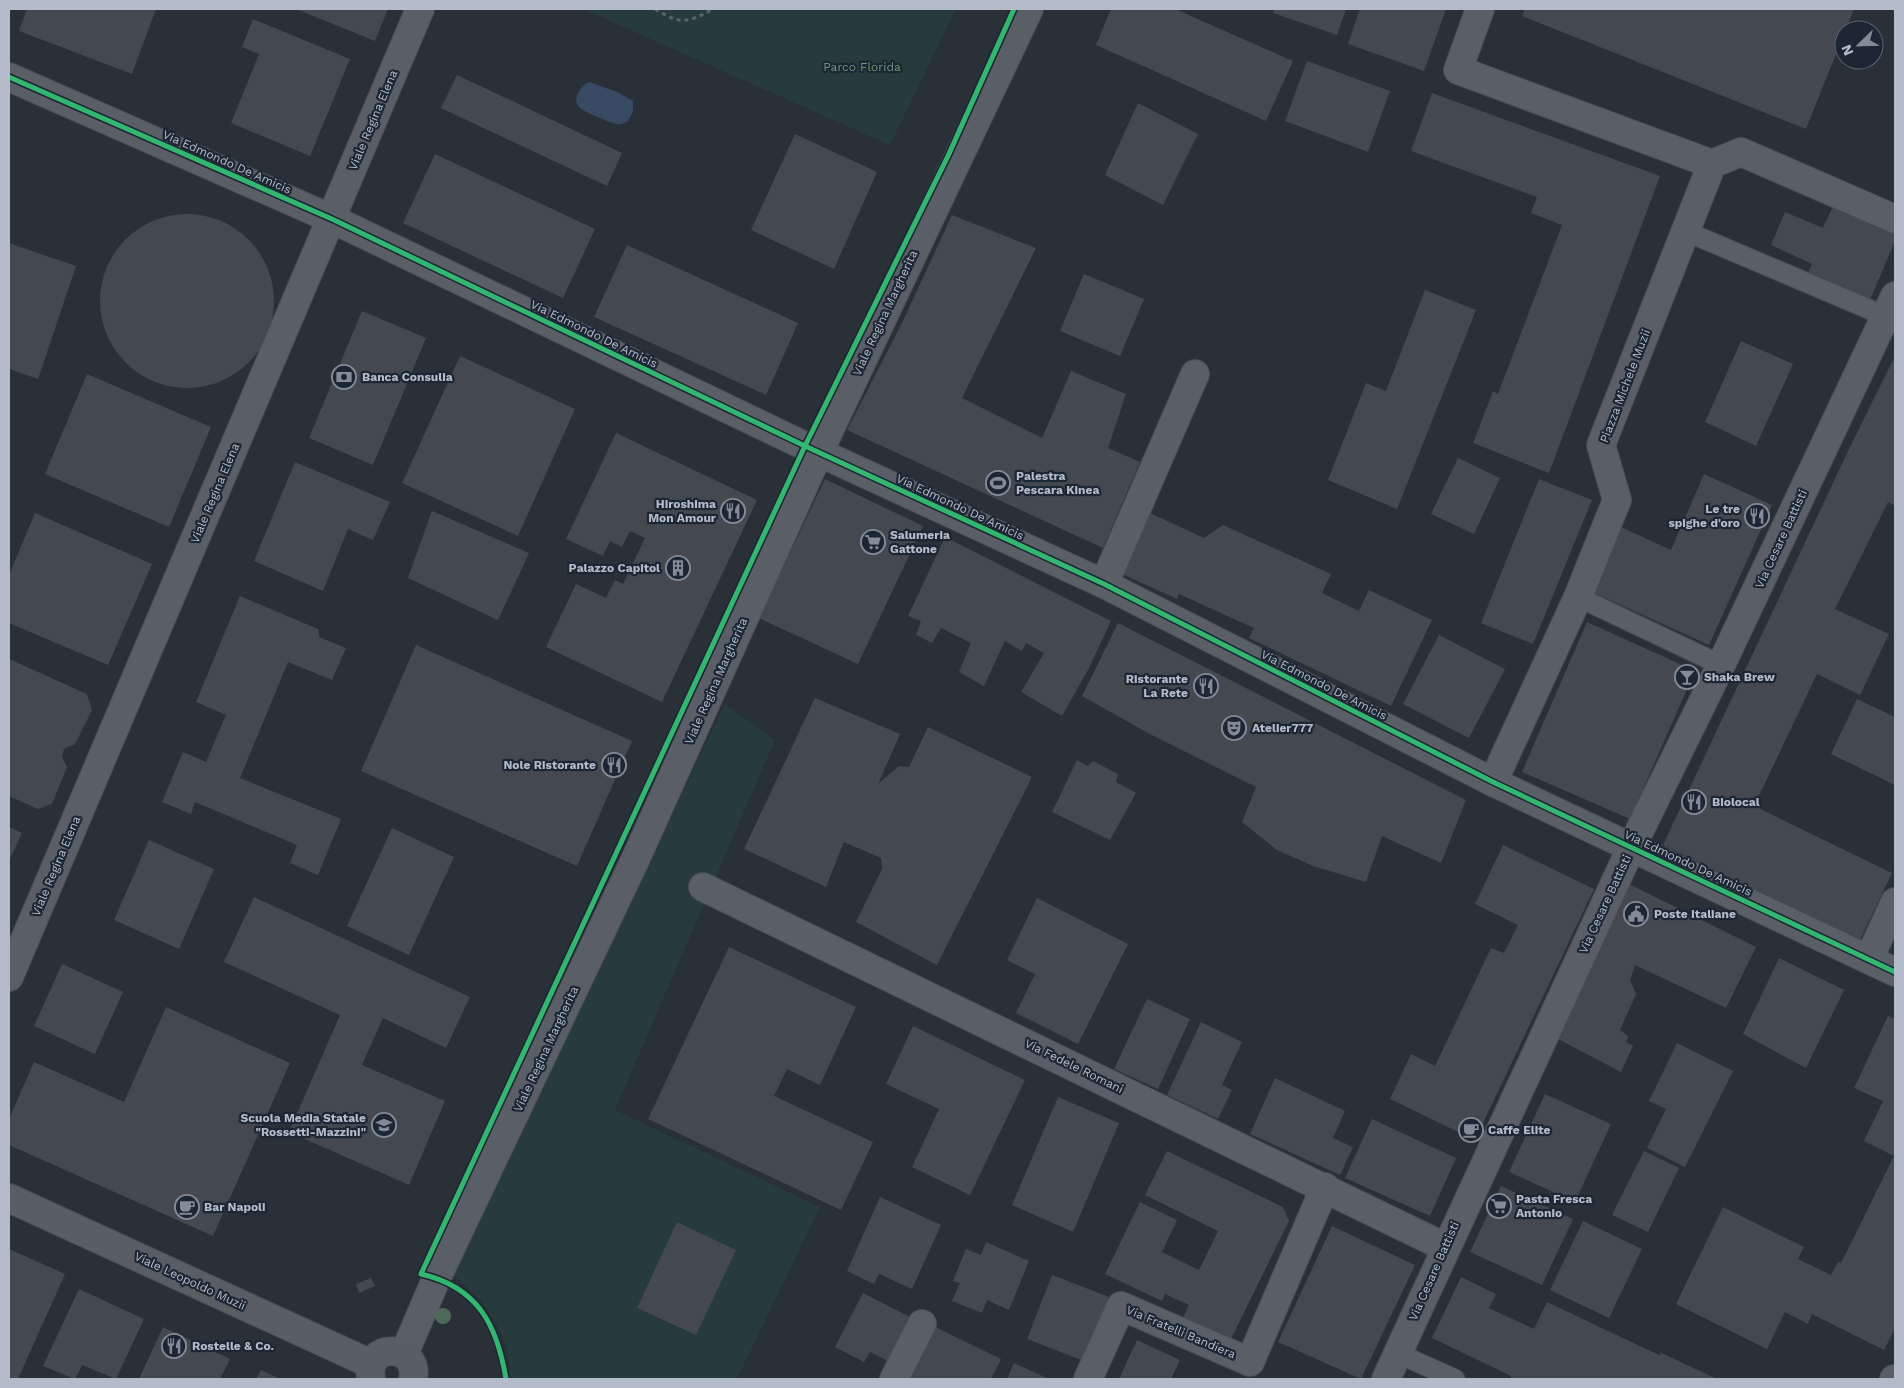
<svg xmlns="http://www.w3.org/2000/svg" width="1904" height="1388" font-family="'Work Sans',sans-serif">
<rect width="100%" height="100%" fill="#2a3038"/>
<g fill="#273a3e">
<path d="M583,9H956L890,145Z"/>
<path d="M725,704L775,740L615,1110L820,1207L737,1379H510C511,1334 485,1300 452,1274Z"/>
</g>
<path fill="#384963" d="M589,82L617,92L633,101V111L628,121C625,123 621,125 617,124C611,123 584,112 580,108C571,100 581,85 589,82Z"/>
<g fill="#444950">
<path d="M27,9H156L132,74L19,31Z"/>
<path d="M296,9H388L375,41Z"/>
<path d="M1111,9H1175L1293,61L1266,121L1096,45Z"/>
<path d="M1274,9H1346L1337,35L1273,13Z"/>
<path d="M1360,9H1446L1424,71L1348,44Z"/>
<path d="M1525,9H1854L1806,129L1522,16Z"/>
<path d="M253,19L350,59L310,156L231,123L259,54L242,47Z"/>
<path d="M1307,61L1390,91L1368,152L1285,121Z"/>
<path d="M457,75L622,153L607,186L441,108Z"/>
<path d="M1432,93L1660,176L1549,473L1473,443L1493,391L1498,394L1562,225L1531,213L1537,197L1411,151Z"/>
<path d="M1138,103L1198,134L1163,205L1105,175Z"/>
<path d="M795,134L877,172L834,269L751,230Z"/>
<path d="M435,154L595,229L563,298L403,223Z"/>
<path d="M1834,204L1895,231V241L1870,300L1808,273L1812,264L1771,245L1785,212L1823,228Z"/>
<circle cx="187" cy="301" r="87"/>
<path d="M952,215L1036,248L962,398L1042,438L1071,371L1126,394L1108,448L1140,462L1103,548L847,430L903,321Z"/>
<path d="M9,243L76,266L38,379L9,369Z"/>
<path d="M627,245L798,323L766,395L594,317Z"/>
<path d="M1084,274L1144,299L1120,356L1060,331Z"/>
<path d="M1425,290L1476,310L1397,509L1328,480L1366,383L1386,391Z"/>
<path d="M362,311L426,338L373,465L309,438Z"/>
<path d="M1741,341L1793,364L1756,446L1705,422Z"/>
<path d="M460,356L575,409L518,536L402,483Z"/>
<path d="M1895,356V506L1888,502L1835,609L1889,634L1860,695L1817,674L1754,806L1892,873L1860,940L1663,845L1848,451Z"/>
<path d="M87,374L211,427L169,527L45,474Z"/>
<path d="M616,433L757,500L662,702L546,647L576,584L606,598L615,580L623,584L645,538L630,531L622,547L610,541L603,556L566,539Z"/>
<path d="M1458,458L1500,478L1474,534L1431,514Z"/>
<path d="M295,462L390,502L373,540L348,529L323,591L254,561Z"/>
<path d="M1704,474L1772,505L1709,645L1592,592L1621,527L1671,550Z"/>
<path d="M825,479L923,526L858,664L759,618Z"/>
<path d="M1539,479L1592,500L1533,644L1481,623Z"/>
<path d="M432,511L529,553L498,620L408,578Z"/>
<path d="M1148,512L1204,538L1223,525L1331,574L1322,593L1359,611L1369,590L1432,620L1391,706L1249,638L1254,628L1179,594L1177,599L1120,573Z"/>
<path d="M35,513L152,564L108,665L9,623V575Z"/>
<path d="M945,537L1111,621L1089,668L1062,716L1021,692L1044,653L1026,643L1022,651L1005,641L984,686L959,672L971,643L941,628L932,643L916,635L921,621L908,616Z"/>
<path d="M240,596L318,629L319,637L346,648L332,680L288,662L240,778L341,819L318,875L290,863L297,845L195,802L191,814L162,802L183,752L206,762L226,715L196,702Z"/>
<path d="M1587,622L1695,671L1630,819L1522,772Z"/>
<path d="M1118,623L1466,800L1441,863L1382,836L1366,882L1313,866L1277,850L1242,822L1256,787L1148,733L1082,696Z"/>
<path d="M1439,635L1505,669L1469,738L1403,704Z"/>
<path d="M416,645L632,741L577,866L361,771Z"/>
<path d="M9,659L87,694L92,710L75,744L64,749L62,757L67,767L52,804L38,809L9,796Z"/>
<path d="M815,698L900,734L878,784L899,766L909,767L928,727L1032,777L937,965L856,922L882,869L881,858L844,842L826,887L744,849Z"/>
<path d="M1857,699L1895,717V785L1831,754Z"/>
<path d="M1077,760L1088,766L1093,761L1118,774L1116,782L1136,793L1110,840L1052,812Z"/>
<path d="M9,827L22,833L9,861Z"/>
<path d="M392,828L454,857L409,955L347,926Z"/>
<path d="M149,840L214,869L179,949L114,920Z"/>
<path d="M1503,845L1594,889L1475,1140L1390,1099L1411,1054L1435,1066L1491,948L1504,953L1518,925L1475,904Z"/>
<path d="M1629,884L1756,947L1726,1008L1635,965L1630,980L1636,994L1620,1030L1628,1036L1626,1042L1633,1046L1621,1072L1558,1039Z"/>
<path d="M254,897L470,997L446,1048L383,1018L362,1065L445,1101L409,1185L289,1132L340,1015L224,962Z"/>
<path d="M1037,898L1128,944L1078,1044L1016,1013L1035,974L1007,960Z"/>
<path d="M729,947L856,1007L820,1085L787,1069L774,1096L873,1142L841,1210L648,1119Z"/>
<path d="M1779,958L1844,990L1806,1068L1743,1034Z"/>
<path d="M62,964L123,992L95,1054L34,1026Z"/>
<path d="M1147,999L1190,1019L1158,1089L1114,1069Z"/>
<path d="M166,1007L290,1063L213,1236L9,1145V1119L34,1062L124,1102Z"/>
<path d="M1888,1016L1895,1019V1328L1884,1350L1812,1314L1808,1324L1785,1312L1767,1349L1676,1304L1723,1207L1804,1247L1798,1259L1831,1275L1838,1262L1841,1263L1894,1156L1864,1141L1883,1101L1854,1088Z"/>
<path d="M1201,1022L1242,1042L1222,1085L1232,1090L1218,1119L1167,1095Z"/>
<path d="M913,1026L1025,1080L970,1195L912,1167L939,1109L886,1084Z"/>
<path d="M1677,1043L1733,1071L1685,1167L1647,1148L1666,1109L1649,1101Z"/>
<path d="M1275,1078L1345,1111L1333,1138L1353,1147L1340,1175L1250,1134Z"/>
<path d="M1545,1094L1611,1124L1575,1202L1509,1172Z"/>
<path d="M1058,1097L1119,1123L1073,1232L1012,1205Z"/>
<path d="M1372,1119L1456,1158L1430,1216L1345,1178Z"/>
<path d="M1167,1151L1283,1207L1289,1221L1230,1341L1183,1318L1189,1305L1165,1294L1162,1301L1105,1274L1140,1202L1177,1220L1162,1252L1199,1270L1218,1231L1145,1195Z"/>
<path d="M1644,1151L1679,1168L1648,1232L1612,1215Z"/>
<path d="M1501,1186L1573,1219L1542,1285L1470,1252Z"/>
<path d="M880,1197L941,1225L912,1289L879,1274L874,1284L847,1271Z"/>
<path d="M1583,1221L1642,1249L1609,1318L1550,1290Z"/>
<path d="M677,1222L736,1250L696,1335L637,1308Z"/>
<path d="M1332,1226L1415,1265L1361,1379L1278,1342Z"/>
<path d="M986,1242L1029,1261L1009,1310L987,1300L982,1313L952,1301L960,1283L953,1281L966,1249L981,1255Z"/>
<path d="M9,1249L65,1274L18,1379H9Z"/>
<path d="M1052,1275L1109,1297L1084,1361L1027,1339Z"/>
<path d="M1461,1277L1496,1294L1489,1308L1534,1329L1547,1302L1661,1356L1659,1352L1717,1379H1510L1511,1376L1432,1338Z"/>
<path d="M371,1278L375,1286L359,1293L356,1284Z"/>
<path d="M79,1289L144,1319L116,1379L82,1365L75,1379L43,1366Z"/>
<path d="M863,1293L912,1318L890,1362L870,1352L864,1362L835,1347Z"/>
<path d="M927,1323L1001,1359L991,1379H901Z"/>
<path d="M163,1327L230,1359L220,1379H139Z"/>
<path d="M1137,1340L1180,1360L1171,1379H1119Z"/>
<path d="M1014,1363L1049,1379H1007Z"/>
<path d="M261,1370L280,1379H256Z"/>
</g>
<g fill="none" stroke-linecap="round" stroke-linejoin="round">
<defs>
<g id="lane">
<path d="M1685,231L1885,316"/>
<path d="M1578,597L1721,665"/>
<path d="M1397,1353L1455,1379"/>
</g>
<g id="street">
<path d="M1480,9L1458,70L1712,164L1741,152L1895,219"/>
<path d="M9,77L332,219L805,446L1104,584L1493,782L1895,972"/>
<path d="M1104,584L1195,374"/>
<path d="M1493,782L1578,597L1617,500L1601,445L1712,164"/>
<path d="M703,887L1445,1247"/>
<path d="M1869,959L1895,902"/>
<path d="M9,977L420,9"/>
<path d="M404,1354L437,1277L636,858L819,452L1029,9"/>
<path d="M894,1379L922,1324"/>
<path d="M1088,1379L1121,1306L1250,1362L1325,1187"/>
<path d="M1386,1379L1631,848L1721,665L1895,296"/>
</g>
<g id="secondary">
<path d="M9,1198L371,1364"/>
<path d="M371,1379C364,1341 420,1343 413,1379"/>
<path d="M1894,1379H1895"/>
</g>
</defs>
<use href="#lane" stroke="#484c53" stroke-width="21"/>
<use href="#street" stroke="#484c53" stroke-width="30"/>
<use href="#secondary" stroke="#484c53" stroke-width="30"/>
<path stroke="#5d636a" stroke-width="3" stroke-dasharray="4 4" stroke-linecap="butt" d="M655,9C681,25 687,23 713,9"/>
<use href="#lane" stroke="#5a5e66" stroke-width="19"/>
<use href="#street" stroke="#5a5e66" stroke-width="28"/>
<use href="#secondary" stroke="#595d64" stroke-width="28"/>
<defs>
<g id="cycleway">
<path d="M9,77L332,219L805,446L1104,584L1493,782L1895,972"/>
<path d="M506,1379C497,1325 478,1287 421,1274L805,446L948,156L1014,9"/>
</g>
</defs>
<use href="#cycleway" stroke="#1d2633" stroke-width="8"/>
<use href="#cycleway" stroke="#33b770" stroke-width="5"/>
</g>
<circle fill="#4e6a5a" cx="443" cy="1316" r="8"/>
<defs>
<symbol id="bank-ring" viewBox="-11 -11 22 22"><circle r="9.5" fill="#1d2633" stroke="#848b96" stroke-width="1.5"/><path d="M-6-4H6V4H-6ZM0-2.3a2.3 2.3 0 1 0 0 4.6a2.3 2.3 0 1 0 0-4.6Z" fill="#848b96"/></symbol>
<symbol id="stadium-ring" viewBox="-11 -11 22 22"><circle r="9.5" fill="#1d2633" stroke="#848b96" stroke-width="1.5"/><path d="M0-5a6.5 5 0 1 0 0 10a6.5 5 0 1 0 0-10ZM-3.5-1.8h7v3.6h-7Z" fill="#848b96"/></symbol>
<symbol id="restaurant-ring" viewBox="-11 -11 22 22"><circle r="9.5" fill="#1d2633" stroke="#848b96" stroke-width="1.5"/><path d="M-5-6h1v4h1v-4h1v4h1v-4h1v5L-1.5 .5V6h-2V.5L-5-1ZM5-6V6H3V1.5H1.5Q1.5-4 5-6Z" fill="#848b96"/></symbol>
<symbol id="supermarket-ring" viewBox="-11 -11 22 22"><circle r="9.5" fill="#1d2633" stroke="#848b96" stroke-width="1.5"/><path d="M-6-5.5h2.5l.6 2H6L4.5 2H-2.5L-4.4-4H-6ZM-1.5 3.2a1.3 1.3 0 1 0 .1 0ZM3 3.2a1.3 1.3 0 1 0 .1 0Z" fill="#848b96"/></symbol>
<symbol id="building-ring" viewBox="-11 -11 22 22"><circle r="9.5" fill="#1d2633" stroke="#848b96" stroke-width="1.5"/><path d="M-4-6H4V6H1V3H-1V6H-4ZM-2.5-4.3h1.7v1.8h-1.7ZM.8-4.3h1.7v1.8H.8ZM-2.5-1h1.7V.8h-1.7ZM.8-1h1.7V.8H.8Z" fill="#848b96"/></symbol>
<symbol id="bar-ring" viewBox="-11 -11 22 22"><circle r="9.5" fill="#1d2633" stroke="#848b96" stroke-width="1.5"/><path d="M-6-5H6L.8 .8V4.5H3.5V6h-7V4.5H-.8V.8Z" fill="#848b96"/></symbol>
<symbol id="theatre-ring" viewBox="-11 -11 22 22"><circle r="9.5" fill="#1d2633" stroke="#848b96" stroke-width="1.5"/><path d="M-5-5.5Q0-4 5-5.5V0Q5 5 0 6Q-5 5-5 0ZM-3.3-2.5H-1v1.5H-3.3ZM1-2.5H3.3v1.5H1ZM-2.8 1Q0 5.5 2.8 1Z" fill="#848b96"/></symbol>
<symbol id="civic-ring" viewBox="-11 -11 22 22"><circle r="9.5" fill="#1d2633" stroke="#848b96" stroke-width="1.5"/><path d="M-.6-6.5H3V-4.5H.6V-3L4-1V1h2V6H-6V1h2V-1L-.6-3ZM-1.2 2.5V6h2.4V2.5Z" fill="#848b96"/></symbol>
<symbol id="school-ring" viewBox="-11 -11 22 22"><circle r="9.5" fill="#1d2633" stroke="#848b96" stroke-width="1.5"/><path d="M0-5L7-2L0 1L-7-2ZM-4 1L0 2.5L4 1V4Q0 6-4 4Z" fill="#848b96"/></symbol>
<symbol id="cafe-ring" viewBox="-11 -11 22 22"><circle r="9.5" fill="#1d2633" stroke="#848b96" stroke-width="1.5"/><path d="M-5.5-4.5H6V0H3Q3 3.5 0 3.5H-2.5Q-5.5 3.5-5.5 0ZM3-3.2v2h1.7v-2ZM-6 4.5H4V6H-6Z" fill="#848b96"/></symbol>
</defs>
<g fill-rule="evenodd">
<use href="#bank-ring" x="330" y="363" width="28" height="28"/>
<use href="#stadium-ring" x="984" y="469" width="28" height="28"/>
<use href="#restaurant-ring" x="719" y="497" width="28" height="28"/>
<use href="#restaurant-ring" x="1743" y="502" width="28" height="28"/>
<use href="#supermarket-ring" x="859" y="528" width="28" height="28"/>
<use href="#building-ring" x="664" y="554" width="28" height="28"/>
<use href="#bar-ring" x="1673" y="663" width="28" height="28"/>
<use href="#restaurant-ring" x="1192" y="672" width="28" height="28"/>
<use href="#theatre-ring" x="1220" y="714" width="28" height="28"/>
<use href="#restaurant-ring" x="600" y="751" width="28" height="28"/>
<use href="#restaurant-ring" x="1680" y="788" width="28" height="28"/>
<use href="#civic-ring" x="1622" y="900" width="28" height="28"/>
<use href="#school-ring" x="370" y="1111" width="28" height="28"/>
<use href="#cafe-ring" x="1457" y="1116" width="28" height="28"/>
<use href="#supermarket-ring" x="1485" y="1192" width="28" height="28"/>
<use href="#cafe-ring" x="173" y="1193" width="28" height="28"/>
<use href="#restaurant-ring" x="160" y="1332" width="28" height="28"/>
</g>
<g text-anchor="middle" stroke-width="4.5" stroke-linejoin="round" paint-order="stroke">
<g font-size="12" fill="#6b9a76" stroke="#1d2633">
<text x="862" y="71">Parco Florida</text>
</g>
<g font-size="12" fill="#b4bcc9" stroke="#1d2633">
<text transform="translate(373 120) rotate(-67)" y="4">Viale Regina Elena</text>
<text transform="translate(227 162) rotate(24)" y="4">Via Edmondo De Amicis</text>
<text transform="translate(885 313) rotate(-65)" y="4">Viale Regina Margherita</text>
<text transform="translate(594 334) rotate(26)" y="4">Via Edmondo De Amicis</text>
<text transform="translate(1625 386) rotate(-69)" y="4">Piazza Michele Muzii</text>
<text transform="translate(215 493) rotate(-67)" y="4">Viale Regina Elena</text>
<text transform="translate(960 507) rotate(25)" y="4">Via Edmondo De Amicis</text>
<text transform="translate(1781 539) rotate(-65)" y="4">Via Cesare Battisti</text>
<text transform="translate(716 681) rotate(-66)" y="4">Viale Regina Margherita</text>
<text transform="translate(1324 685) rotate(27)" y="4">Via Edmondo De Amicis</text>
<text transform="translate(1688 863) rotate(25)" y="4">Via Edmondo De Amicis</text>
<text transform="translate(56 866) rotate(-67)" y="4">Viale Regina Elena</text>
<text transform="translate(1605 904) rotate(-65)" y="4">Via Cesare Battisti</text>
<text transform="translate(546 1049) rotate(-65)" y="4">Viale Regina Margherita</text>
<text transform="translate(1074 1066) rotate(26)" y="4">Via Fedele Romani</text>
<text transform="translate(1434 1271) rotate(-66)" y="4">Via Cesare Battisti</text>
<text transform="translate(190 1281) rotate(25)" y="4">Viale Leopoldo Muzii</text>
<text transform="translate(1181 1332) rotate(23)" y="4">Via Fratelli Bandiera</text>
</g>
<g font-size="12" font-weight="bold" fill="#b4bcc9" stroke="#1d2633" text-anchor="start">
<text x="362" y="381">Banca Consulia</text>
<text x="1016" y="480">Palestra<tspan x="1016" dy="14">Pescara Kinea</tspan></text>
<text x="716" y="508" text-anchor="end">Hiroshima<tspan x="716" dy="14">Mon Amour</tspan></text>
<text x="1740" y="513" text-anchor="end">Le tre<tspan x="1740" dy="14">spighe d'oro</tspan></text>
<text x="890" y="539">Salumeria<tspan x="890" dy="14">Gattone</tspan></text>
<text x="660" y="572" text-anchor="end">Palazzo Capitol</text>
<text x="1704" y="681">Shaka Brew</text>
<text x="1188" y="683" text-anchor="end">Ristorante<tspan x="1188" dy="14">La Rete</tspan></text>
<text x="1252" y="732">Atelier777</text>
<text x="596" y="769" text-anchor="end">Nole Ristorante</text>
<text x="1712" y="806">Biolocal</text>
<text x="1654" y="918">Poste Italiane</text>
<text x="366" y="1122" text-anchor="end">Scuola Media Statale<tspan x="366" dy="14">"Rossetti-Mazzini"</tspan></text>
<text x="1488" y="1134">Caffe Elite</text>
<text x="1516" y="1203">Pasta Fresca<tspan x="1516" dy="14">Antonio</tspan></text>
<text x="204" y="1211">Bar Napoli</text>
<text x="192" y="1350">Rostelle &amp; Co.</text>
</g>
</g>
<rect width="1904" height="1388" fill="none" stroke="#b4bcc9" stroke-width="20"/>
<g transform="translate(1859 45) rotate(247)"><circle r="24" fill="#1d2633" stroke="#59626f"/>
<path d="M0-4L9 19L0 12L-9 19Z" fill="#848b96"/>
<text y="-8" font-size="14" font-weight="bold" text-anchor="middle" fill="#b4bcc9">N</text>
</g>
</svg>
